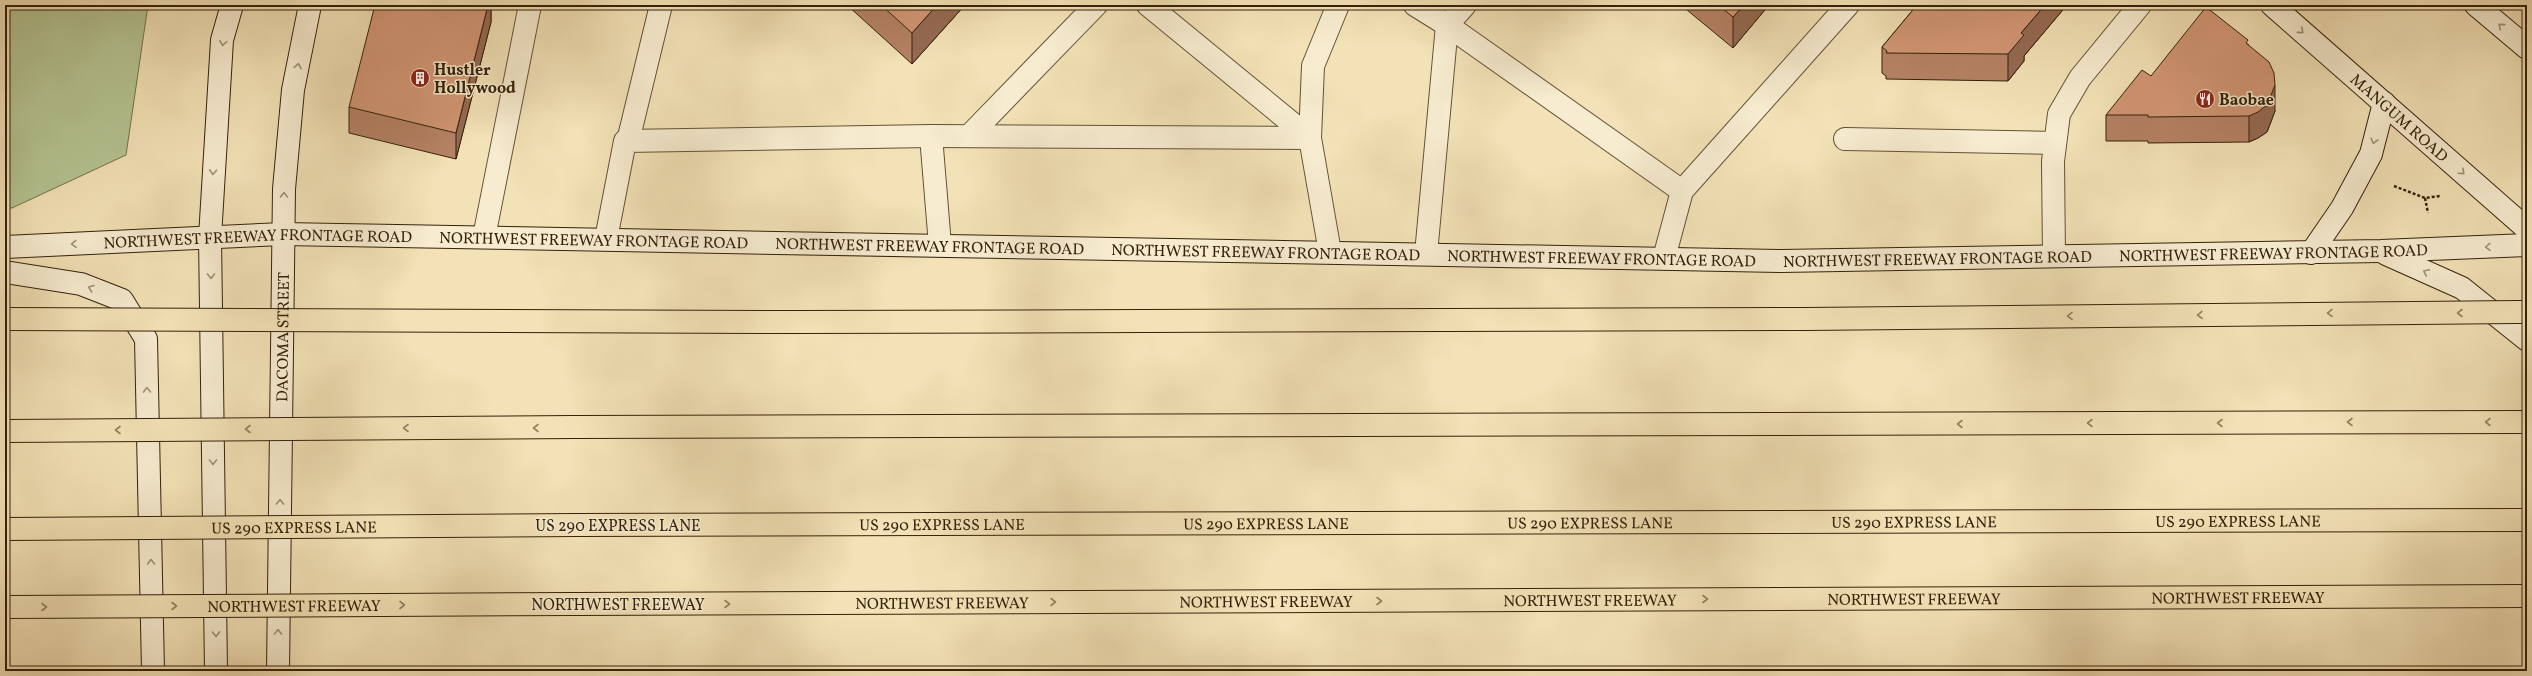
<svg xmlns="http://www.w3.org/2000/svg" width="2532" height="676" font-family="Vollkorn,serif">
<rect width="100%" height="100%" fill="#f3e2b7"/>
<filter id="stains"><feTurbulence type="fractalNoise" baseFrequency=".005" numOctaves="4"/><feColorMatrix values="0 0 0 0 .2 0 0 0 0 .09 0 0 0 0 .02 0 0 0 .5 -.17"/></filter>
<radialGradient id="worn" r=".72"><stop offset=".6" stop-color="#630" stop-opacity="0"/><stop offset="1" stop-color="#630" stop-opacity=".3"/></radialGradient>
<path fill="#b5c493" stroke="#74724e" d="M5,5H148L126,155L12,208H5Z"/>
<g fill="none" stroke-linecap="round" stroke-linejoin="round">
<defs>
<g id="lane">
<path d="M1148,5L1310,138"/>
<path d="M1415,5L1447,25L1682,191"/>
<path d="M931,136L940,245"/>
<path d="M969,136L1096,5"/>
<path d="M1845,139L2055,143"/>
<path d="M628,141L661,5"/>
<path d="M484,237L530,5"/>
<path d="M606,239L625,141L931,136L1310,138"/>
<path d="M1330,252L1310,138L1313,66L1338,5"/>
<path d="M1426,254L1447,25L1465,5"/>
<path d="M2054,256L2053,161L2059,114L2080,78L2140,5"/>
<path d="M1664,258L1682,191L1848,5"/>
</g>
<g id="secondary">
<path id="s1" d="M2272,5L2527,229"/>
<path d="M2476,5L2527,48"/>
<path id="s2" d="M5,247L283,234L1781,261L2381,251L2527,245"/>
<path d="M2311,253L2342,208L2371,154L2384,103"/>
<path d="M2386,254L2462,288L2527,340"/>
<path d="M5,272L81,284L122,300L146,339L153,671"/>
<path d="M216,671L210,237L222,40L232,5"/>
<path id="s3" d="M278,671L284,189L293,90L310,5"/>
</g>
<g id="highway">
<path d="M575,427L2527,422"/>
<path id="s4" d="M576,525L2527,520"/>
<path id="s5" d="M576,604L2527,596"/>
</g>
</defs>
<use href="#lane" stroke="#645135" stroke-width="24"/>
<use href="#secondary" stroke="#34210a" stroke-width="24"/>
<use href="#highway" stroke="#34210a" stroke-width="24"/>
<g stroke="#34210a" stroke-width="2.5" stroke-dasharray="3 2" stroke-linecap="butt">
<path d="M2394,186L2425,198L2440,196"/>
<path d="M2425,198L2428,213"/>
</g>
<use href="#lane" stroke="#f7ecd0" stroke-width="22"/>
<use href="#secondary" stroke="#f7ecd0" stroke-width="22"/>
<use href="#highway" stroke="#f3e2b7" stroke-width="22"/>
<defs>
<g id="highway-bridge">
<path d="M5,319C605,324 1205,322 1805,319C2045,317 2286,313 2527,312"/>
<path d="M5,431L575,427"/>
<path id="s6" d="M5,529L576,525"/>
<path id="s7" d="M5,607L576,604"/>
</g>
</defs>
<use href="#highway-bridge" stroke="#34210a" stroke-width="24" stroke-linecap="butt"/>
<use href="#highway-bridge" stroke="#f3e2b7" stroke-width="22"/>
</g>
<g fill="#b58265" stroke="#34210a">
<path d="M491,5V22L456,159L349,133V107Z"/>
<path d="M847,5H965L912,64Z"/>
<path d="M1681,5H1769L1733,48Z"/>
<path d="M1917,5H2067L2024,56V61L2008,81L1886,79V76L1882,73V47Z"/>
<path d="M2248,44L2275,111L2267,132L2258,138L2249,142L2148,143V141H2106V115L2151,76Z"/>
</g>
<g fill="#946a53" stroke="#34210a">
<path d="M488,5H491V22L456,159V133Z"/>
<path d="M937,5H965L912,64V33Z"/>
<path d="M1744,5H1769L1733,48V17Z"/>
<path d="M2045,5H2067L2024,56V61L2008,81V54L2021,33Z"/>
<path d="M2275,85V111L2267,132L2258,138L2249,142V116Z"/>
</g>
<g fill="#d39776" stroke="#34210a">
<path d="M375,5H488L456,133L349,107Z"/>
<path d="M881,5H937L912,33Z"/>
<path d="M1718,5H1744L1733,17Z"/>
<path d="M1917,5H2045L2021,33L2024,35L2008,54L1886,53L1887,51L1882,47Z"/>
<path d="M2206,7L2248,40L2246,43L2269,62L2274,73L2275,85L2267,105L2258,112L2249,116L2148,117V115H2106L2142,70L2151,76Z"/>
</g>
<defs><path id="oneway-chevron" d="M-2-3.5L2.5 0L-2 3.5" fill="none" stroke-width="1.6" stroke-linecap="round" stroke-linejoin="round"/></defs>
<g stroke="#9f9177">
<use href="#oneway-chevron" transform="translate(2501 26) rotate(-140)"/>
<use href="#oneway-chevron" transform="translate(2301 31) rotate(41)"/>
<use href="#oneway-chevron" transform="translate(223 43) rotate(98)"/>
<use href="#oneway-chevron" transform="translate(298 66) rotate(-80)"/>
<use href="#oneway-chevron" transform="translate(2374 141) rotate(104)"/>
<use href="#oneway-chevron" transform="translate(213 172) rotate(94)"/>
<use href="#oneway-chevron" transform="translate(2462 172) rotate(42)"/>
<use href="#oneway-chevron" transform="translate(284 195) rotate(-88)"/>
<use href="#oneway-chevron" transform="translate(74 244) rotate(177)"/>
<use href="#oneway-chevron" transform="translate(2488 247) rotate(177)"/>
<use href="#oneway-chevron" transform="translate(2426 272) rotate(-155)"/>
<use href="#oneway-chevron" transform="translate(211 276) rotate(89)"/>
<use href="#oneway-chevron" transform="translate(91 288) rotate(-159)"/>
<use href="#oneway-chevron" transform="translate(147 390) rotate(-91)"/>
<use href="#oneway-chevron" transform="translate(213 462) rotate(89)"/>
<use href="#oneway-chevron" transform="translate(280 502) rotate(-89)"/>
<use href="#oneway-chevron" transform="translate(151 562) rotate(-91)"/>
<use href="#oneway-chevron" transform="translate(278 632) rotate(-89)"/>
<use href="#oneway-chevron" transform="translate(216 634) rotate(89)"/>
</g>
<g stroke="#948260">
<use href="#oneway-chevron" transform="translate(2330 313) rotate(179)"/>
<use href="#oneway-chevron" transform="translate(2460 313) rotate(180)"/>
<use href="#oneway-chevron" transform="translate(2200 315) rotate(179)"/>
<use href="#oneway-chevron" transform="translate(2070 316) rotate(179)"/>
<use href="#oneway-chevron" transform="translate(2350 422) rotate(180)"/>
<use href="#oneway-chevron" transform="translate(2488 422) rotate(180)"/>
<use href="#oneway-chevron" transform="translate(2090 423) rotate(180)"/>
<use href="#oneway-chevron" transform="translate(2220 423) rotate(180)"/>
<use href="#oneway-chevron" transform="translate(1960 424) rotate(180)"/>
<use href="#oneway-chevron" transform="translate(406 428) rotate(180)"/>
<use href="#oneway-chevron" transform="translate(536 428) rotate(180)"/>
<use href="#oneway-chevron" transform="translate(248 429) rotate(180)"/>
<use href="#oneway-chevron" transform="translate(118 430) rotate(180)"/>
<use href="#oneway-chevron" transform="translate(1705 599)"/>
<use href="#oneway-chevron" transform="translate(1379 601)"/>
<use href="#oneway-chevron" transform="translate(1053 602)"/>
<use href="#oneway-chevron" transform="translate(727 604)"/>
<use href="#oneway-chevron" transform="translate(402 605)"/>
<use href="#oneway-chevron" transform="translate(174 606)"/>
<use href="#oneway-chevron" transform="translate(44 607)"/>
</g>
<defs>
<symbol id="building-disc" viewBox="-11 -11 22 22"><circle r="9.5" fill="#8f2418" stroke="#f7ecd0"/><path d="M-4-6H4V6H1V3H-1V6H-4ZM-2.5-4.3h1.7v1.8h-1.7ZM.8-4.3h1.7v1.8H.8ZM-2.5-1h1.7V.8h-1.7ZM.8-1h1.7V.8H.8Z" fill="#fff"/></symbol>
<symbol id="restaurant-disc" viewBox="-11 -11 22 22"><circle r="9.5" fill="#8f2418" stroke="#f7ecd0"/><path d="M-5-6h1v4h1v-4h1v4h1v-4h1v5L-1.5 .5V6h-2V.5L-5-1ZM5-6V6H3V1.5H1.5Q1.5-4 5-6Z" fill="#fff"/></symbol>
</defs>
<g fill-rule="evenodd">
<use href="#building-disc" x="409" y="67" width="22" height="22"/>
<use href="#restaurant-disc" x="2194" y="88" width="22" height="22"/>
</g>
<g text-anchor="middle" stroke-width="3" stroke-linejoin="round" paint-order="stroke">
<g font-size="16" font-weight="bold" fill="#34210a" stroke="#f7ecd0" text-anchor="start">
<text x="434" y="75">Hustler<tspan x="434" dy="18">Hollywood</tspan></text>
<text x="2219" y="105">Baobae</text>
</g>
<g font-size="16" fill="#34210a" stroke="#f7ecd0">
<text dy="6" stroke="none"><textPath href="#s1" startOffset="170">MANGUM ROAD</textPath></text>
<text dy="6" stroke="none"><textPath href="#s2" startOffset="589">NORTHWEST FREEWAY FRONTAGE ROAD</textPath></text>
<text dy="6" stroke="none"><textPath href="#s2" startOffset="253">NORTHWEST FREEWAY FRONTAGE ROAD</textPath></text>
<text dy="6" stroke="none"><textPath href="#s2" startOffset="925">NORTHWEST FREEWAY FRONTAGE ROAD</textPath></text>
<text dy="6" stroke="none"><textPath href="#s2" startOffset="1261">NORTHWEST FREEWAY FRONTAGE ROAD</textPath></text>
<text dy="6" stroke="none"><textPath href="#s2" startOffset="2269">NORTHWEST FREEWAY FRONTAGE ROAD</textPath></text>
<text dy="6" stroke="none"><textPath href="#s2" startOffset="1597">NORTHWEST FREEWAY FRONTAGE ROAD</textPath></text>
<text dy="6" stroke="none"><textPath href="#s2" startOffset="1933">NORTHWEST FREEWAY FRONTAGE ROAD</textPath></text>
<text dy="6" stroke="none"><textPath href="#s3" startOffset="334">DACOMA STREET</textPath></text>
<text dy="6" stroke="none"><textPath href="#s4" startOffset="1662">US 290 EXPRESS LANE</textPath></text>
<text dy="6" stroke="none"><textPath href="#s4" startOffset="1338">US 290 EXPRESS LANE</textPath></text>
<text dy="6" stroke="none"><textPath href="#s4" startOffset="1014">US 290 EXPRESS LANE</textPath></text>
<text dy="6" stroke="none"><textPath href="#s4" startOffset="690">US 290 EXPRESS LANE</textPath></text>
<text dy="6" stroke="none"><textPath href="#s4" startOffset="366">US 290 EXPRESS LANE</textPath></text>
<text x="618" y="531">US 290 EXPRESS LANE</text>
<text dy="6" stroke="none"><textPath href="#s6" startOffset="289">US 290 EXPRESS LANE</textPath></text>
<text dy="6" stroke="none"><textPath href="#s5" startOffset="1662">NORTHWEST FREEWAY</textPath></text>
<text dy="6" stroke="none"><textPath href="#s5" startOffset="1338">NORTHWEST FREEWAY</textPath></text>
<text dy="6" stroke="none"><textPath href="#s5" startOffset="1014">NORTHWEST FREEWAY</textPath></text>
<text dy="6" stroke="none"><textPath href="#s5" startOffset="690">NORTHWEST FREEWAY</textPath></text>
<text dy="6" stroke="none"><textPath href="#s5" startOffset="366">NORTHWEST FREEWAY</textPath></text>
<text x="618" y="610">NORTHWEST FREEWAY</text>
<text dy="6" stroke="none"><textPath href="#s7" startOffset="289">NORTHWEST FREEWAY</textPath></text>
</g>
</g>
<rect width="2532" height="676" fill="none" stroke="#f3e2b7" stroke-width="20"/>
<rect x="6" y="6" width="2520" height="664" fill="none" stroke="#34210a" stroke-width="2"/>
<rect x="10" y="10" width="2512" height="656" fill="none" stroke="#34210a"/>
<rect width="100%" height="100%" filter="url(#stains)"/>
<rect width="100%" height="100%" fill="url(#worn)"/>
</svg>
